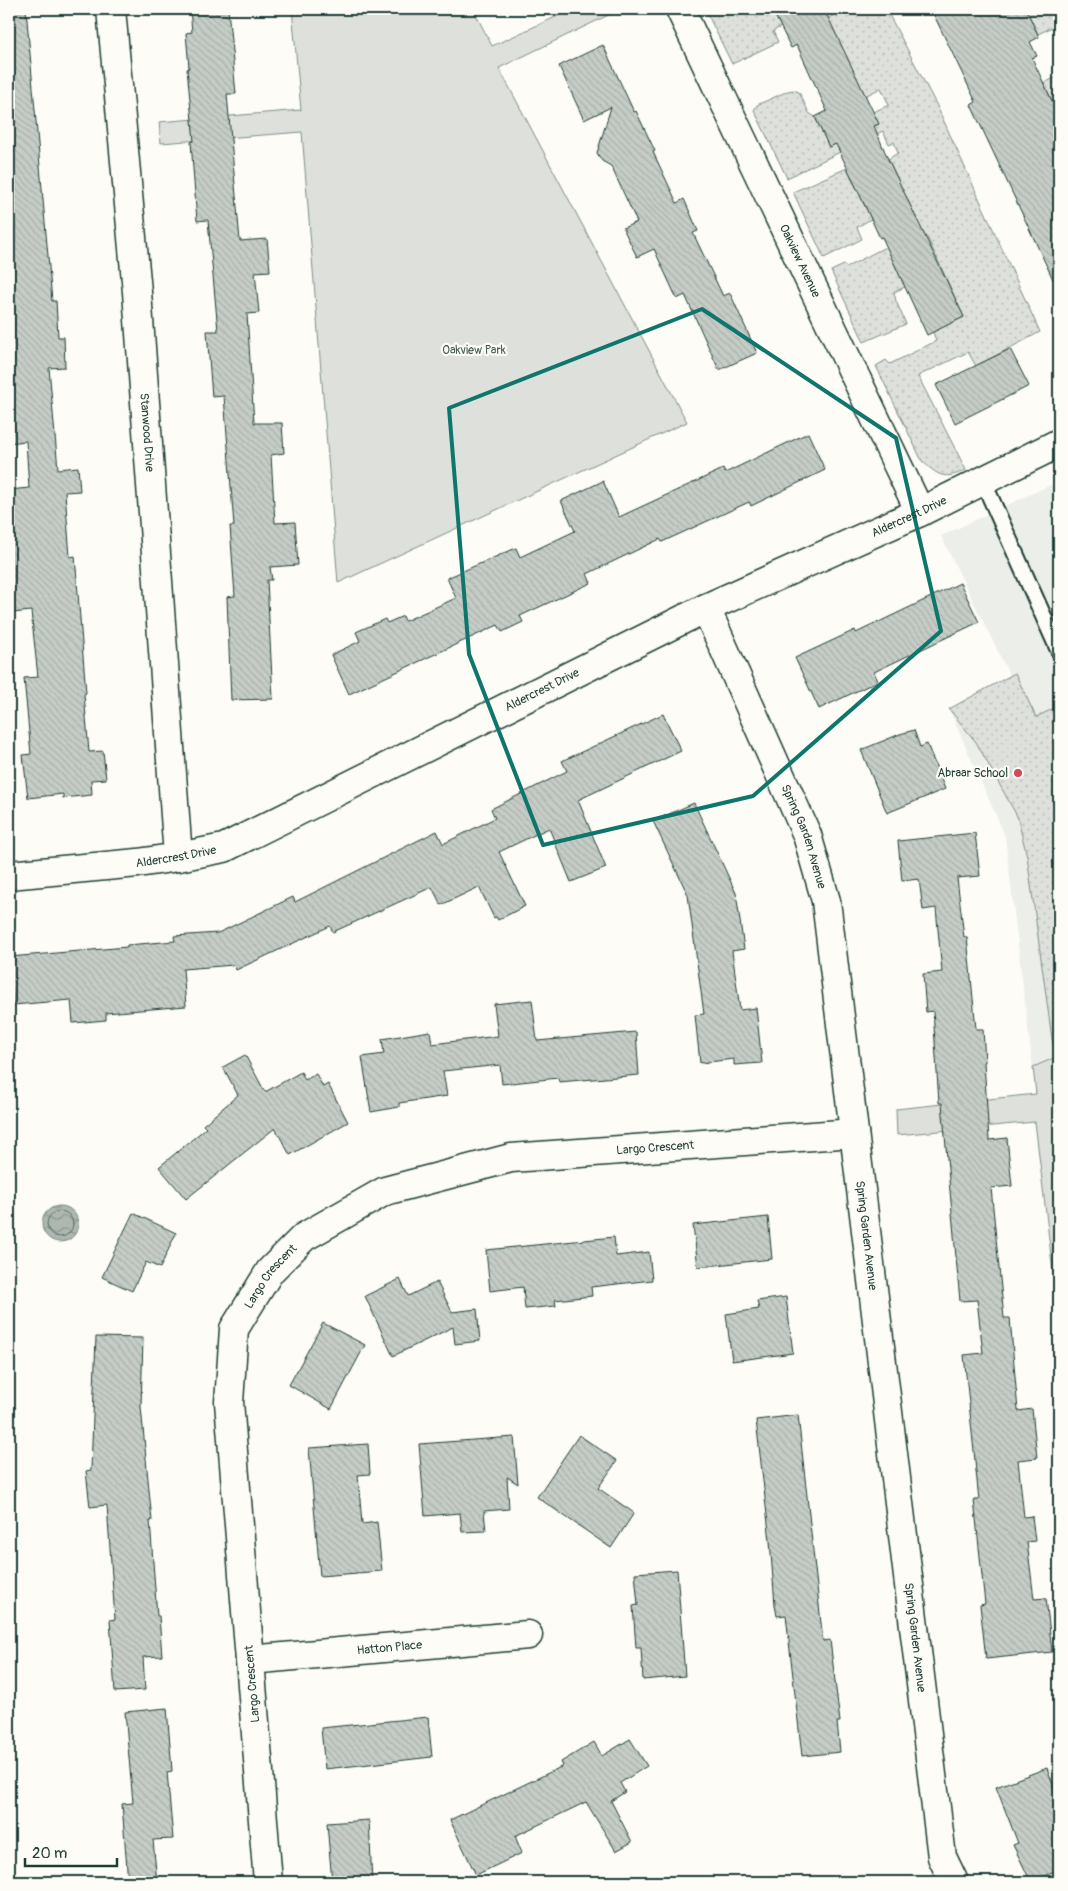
<svg xmlns="http://www.w3.org/2000/svg" width="1068" height="1891" font-family="Pangolin,sans-serif">
<defs>
<pattern id="grass-dots" width="8" height="8" patternUnits="userSpaceOnUse" patternTransform="scale(1.25)"><rect width="8" height="8" fill="#dde0db"/><path d="M2 2h.1M6 6h.1" fill="none" stroke="#bdc1bd" stroke-width="1.8" stroke-linecap="round"/></pattern>
<pattern id="water-waves" width="16" height="10" patternUnits="userSpaceOnUse" patternTransform="scale(1.25)"><rect width="16" height="10" fill="#aeb8b1"/><path d="M0 5q4-4 8 0t8 0" fill="none" stroke="#8d9791"/></pattern>
<pattern id="building-back-hatch" width="6" height="6" patternUnits="userSpaceOnUse" patternTransform="scale(1.25)"><rect width="6" height="6" fill="#c6cdc7"/><path d="M-1 5l2 2M0 0l6 6M5-1l2 2" fill="none" stroke="#aab1ac"/></pattern>
</defs>
<rect width="100%" height="100%" fill="#fdfcf7"/>
<filter id="ink" filterUnits="userSpaceOnUse"><feTurbulence type="fractalNoise" baseFrequency=".02" numOctaves="2"/><feDisplacementMap in="SourceGraphic" scale="10" xChannelSelector="R" yChannelSelector="G"/><feConvolveMatrix kernelMatrix="1 2 1 2 8 2 1 2 1" color-interpolation-filters="sRGB"/></filter>
<g filter="url(#ink)">
<path fill="#eceee9" d="M1059,481V1058L1033,1070L1005,836L949,709L1010,676L941,536Z"/>
<g fill="url(#grass-dots)" stroke="#7e8e88">
<path d="M705,9H772L781,27L773,31L778,42L732,64Z"/>
<path d="M831,9H886L936,104L1040,332L976,366L968,352L918,376L966,470C943,481 938,475 922,461L876,366L886,360L890,364L936,341L933,332L964,317L928,239L891,256L905,287L894,292L896,301L906,324L864,342L831,271L844,265L847,267L889,245L917,220L888,159L898,153L894,142L889,144L883,131L787,178L754,110L757,105L788,91L793,90L799,92L809,113L815,117L829,147L879,124L873,112L889,105L881,88L865,96L823,21L834,15Z"/>
<path d="M1026,9H1059V24L1038,34Z"/>
<path d="M1059,76V116L1044,83Z"/>
<path d="M847,168L871,219L857,227L862,239L824,258L793,192Z"/>
<path d="M1015,673L1036,717L1057,707L1059,712V1056L1056,1057L1052,1039L1027,856L1017,816L976,742L949,709Z"/>
</g>
<g fill="#dde0db" stroke="#7e8e88">
<path d="M292,9H473L492,46L573,9H621L499,68L687,422L338,583L302,132L161,143L159,122L301,110Z"/>
<path d="M1059,1056V1322L1035,1122L897,1135L896,1109L1036,1094L1033,1067Z"/>
</g>
<circle fill="url(#water-waves)" stroke="#75877f" cx="60" cy="1224" r="18"/>
<g fill="none" stroke-linecap="round" stroke-linejoin="round">
<circle stroke="#586e66" stroke-width="1" cx="60" cy="1224" r="13"/>
</g>
<g fill="url(#building-back-hatch)" stroke="#1f3d34">
<path d="M26,9L52,301H56L58,337H64L65,367L49,368L58,469L78,467L80,491L65,492L70,557L75,556L86,693L84,694L89,752L103,751L106,779L91,780L92,795L63,798V794L28,798L23,755L31,754L24,678L38,677L31,611L13,613L9,564V490L29,488L26,441L9,443V10Z"/>
<path d="M190,9H228L236,94H227L240,241L267,239L270,271L255,272L259,313L247,314L254,423H282L284,453L271,455L275,523L295,522L298,565L270,567L272,580H267L273,699L231,700L227,597L235,596L230,526H234L224,396L212,397L207,331H218L208,220L197,221L191,142L194,141L187,69L189,68L186,33L192,32Z"/>
<path d="M772,9H824L879,124L874,126L888,159L964,317L927,335L882,237L880,238L836,144L829,147L815,117L827,111L797,45L791,48Z"/>
<path d="M931,9H1026L1039,37L1030,42L1037,56L1032,58L1059,116V292L971,105L976,102Z"/>
<path d="M603,45L634,112L636,111L655,151L653,152L677,203L684,199L698,231L693,233L723,296L730,293L757,353L719,370L685,295L677,299L654,249L637,257L623,228L637,222L611,166L602,161L597,153L611,107L584,120L559,66Z"/>
<path d="M1010,349L1029,386L955,423L936,385Z"/>
<path d="M808,433L825,470L751,506L749,502L662,542L660,539L587,574L591,583L520,616L523,622L502,632L498,625L349,694L331,655L360,641L356,632L385,619L387,623L403,616L405,621L456,598L447,578L516,548L520,557L575,531L561,501L603,481L619,517L723,469L725,473Z"/>
<path d="M960,583L979,622L874,672L878,681L819,709L795,658L855,630L856,633Z"/>
<path d="M663,714L681,751L578,800L606,868L571,882L549,828L499,852L525,906L498,920L496,917L494,918L479,887L441,905L432,887L333,932L330,926L236,970L234,965L183,969L186,1006L106,1013V1020L73,1023L71,1000L13,1005L9,957L127,947V945L175,941L174,936L218,933L293,897L295,902L437,831L443,844L495,818L491,809L567,771L562,761Z"/>
<path d="M914,730L920,747L927,744L945,789L887,813L861,750L900,734Z"/>
<path d="M694,803L736,893L744,949L732,951L740,1010L756,1008L762,1063L734,1065V1059L700,1063L695,1015L704,1014L688,895L653,821Z"/>
<path d="M975,833L980,876L957,878L964,937H967L976,1029H983L985,1062H984L989,1140L1007,1138L1012,1186L991,1188L1004,1318H1010L1018,1411L1032,1409L1037,1458L1018,1460L1024,1517L1032,1516L1035,1541L1027,1542L1034,1599L1046,1598L1052,1652L986,1659L980,1605L985,1604L974,1500H979L964,1355L983,1353L977,1300L960,1301L942,1103H939L933,1011L926,1012L923,974L942,972L936,908L923,910L919,879L902,881L898,841Z"/>
<path d="M532,1000L537,1041L636,1032L639,1075L559,1082L558,1078L502,1084L500,1065L443,1071L447,1096L399,1103V1107L371,1112L362,1057L384,1054L382,1039L430,1031L432,1044L498,1036L494,1004Z"/>
<path d="M245,1055L265,1092L301,1072L305,1080L316,1074L323,1087L328,1084L348,1122L290,1155L275,1128L186,1199L159,1167L206,1128L203,1125L238,1095L223,1067Z"/>
<path d="M133,1213L176,1233L160,1268L146,1262L132,1291L102,1277Z"/>
<path d="M768,1217L772,1259L698,1267L693,1225Z"/>
<path d="M614,1237L616,1256L649,1252L652,1280L591,1287L592,1296L555,1300L556,1306L525,1309L523,1287L490,1291L486,1250Z"/>
<path d="M400,1279L408,1296L437,1282L452,1312L477,1309L480,1341L455,1344L453,1327L393,1356L365,1296Z"/>
<path d="M786,1297L793,1353L732,1361L726,1314L759,1309L757,1301Z"/>
<path d="M323,1323L365,1345L331,1409L289,1385Z"/>
<path d="M96,1337L143,1338L141,1407L152,1521H150L157,1616H159L162,1656L143,1657L145,1690L115,1692L110,1620L115,1619L107,1505L90,1507L86,1471L91,1470Z"/>
<path d="M798,1415L823,1641L830,1640L840,1722H837L840,1752L802,1756L786,1615L777,1616L775,1605L770,1541L756,1420Z"/>
<path d="M579,1435L617,1461L598,1488L634,1513L611,1548L537,1497Z"/>
<path d="M514,1437L518,1484L507,1477L509,1509L484,1511L486,1531L462,1532L460,1513L425,1516L419,1444Z"/>
<path d="M368,1444L370,1474L358,1475L362,1524L377,1522L382,1571L320,1576L309,1448Z"/>
<path d="M677,1570L685,1676L643,1680L641,1648H636L633,1606L638,1605L635,1573Z"/>
<path d="M167,1708L172,1771L167,1772L173,1839L153,1840L157,1882H128L122,1804L133,1803L125,1712Z"/>
<path d="M428,1717L432,1757L325,1769L321,1728Z"/>
<path d="M630,1739L647,1766L620,1783L625,1792L611,1801L632,1842L616,1851L586,1802L515,1836L522,1853L476,1875L450,1820L563,1766L561,1762L594,1742L602,1756Z"/>
<path d="M1047,1768L1059,1800V1870L1031,1882L1013,1845L1018,1843L996,1787Z"/>
<path d="M369,1820L372,1882H332L327,1823Z"/>
</g>
<g fill="none" stroke-linecap="round" stroke-linejoin="round">
<defs>
<path id="lane" d="M983,481L1059,651"/>
<g id="street">
<path id="s1" d="M111,9L137,292L178,857"/>
<path id="s2" d="M680,9L920,512"/>
<path id="s3" d="M706,608L807,835L826,901L942,1857L954,1882"/>
<path id="s4" d="M9,875L138,863L178,857L224,848L706,608L920,512L1059,443"/>
<path id="s5" d="M250,1660L528,1635"/>
<path id="s6" d="M268,1882L229,1402L234,1329L270,1271L304,1237L385,1191L511,1158L854,1133"/>
</g>
</defs>
<use href="#lane" stroke="#1f3d34" stroke-width="19"/>
<use href="#street" stroke="#1f3d34" stroke-width="31"/>
<use href="#lane" stroke="#fdfcf7" stroke-width="15"/>
<use href="#street" stroke="#fdfcf7" stroke-width="28"/>
</g>
</g>
<path fill="none" stroke="#0f766e" stroke-width="4" stroke-linejoin="round" d="M702,309L896,438L941,631L753,796L543,845L469,654L449,408Z"/>
<circle fill="#d1495b" stroke="#fdfcf7" stroke-width="2" cx="1018" cy="773" r="5"/>
<g text-anchor="middle" stroke-width="4.5" stroke-linejoin="round" paint-order="stroke">
<g font-size="12" fill="#1f3d34" stroke="#fdfcf7">
<text dy="4" stroke="none"><textPath href="#s2" startOffset="279">Oakview Avenue</textPath></text>
<text dy="4" stroke="none"><textPath href="#s1" startOffset="425">Stanwood Drive</textPath></text>
<text dy="4" stroke="none"><textPath href="#s4" startOffset="978">Aldercrest Drive</textPath></text>
<text dy="4" stroke="none"><textPath href="#s4" startOffset="572">Aldercrest Drive</textPath></text>
<text dy="4" stroke="none"><textPath href="#s3" startOffset="249">Spring Garden Avenue</textPath></text>
<text dy="4" stroke="none"><textPath href="#s4" startOffset="168">Aldercrest Drive</textPath></text>
<text dy="4" stroke="none"><textPath href="#s6" startOffset="1039">Largo Crescent</textPath></text>
<text dy="4" stroke="none"><textPath href="#s3" startOffset="654">Spring Garden Avenue</textPath></text>
<text dy="4" stroke="none"><textPath href="#s6" startOffset="619">Largo Crescent</textPath></text>
<text dy="4" stroke="none"><textPath href="#s3" startOffset="1059">Spring Garden Avenue</textPath></text>
<text dy="4" stroke="none"><textPath href="#s5" startOffset="140">Hatton Place</textPath></text>
<text transform="translate(252 1684) rotate(-95)" y="4">Largo Crescent</text>
</g>
<g font-size="12" fill="#455e55" stroke="#fdfcf7">
<text x="474" y="354">Oakview Park</text>
</g>
<g font-size="12" fill="#1f3d34" stroke="#fdfcf7" text-anchor="end">
<text x="1008" y="777">Abraar School</text>
</g>
</g>
<rect width="1068" height="1891" fill="none" stroke="#fdfcf7" stroke-width="30"/>
<rect x="15" y="15" width="1038" height="1861" fill="none" stroke="#1f3d34" stroke-width="2" filter="url(#ink)"/>
<path d="M25 1858v8h92v-8" fill="none" stroke="#1f3d34" stroke-width="2.5"/>
<text x="32" y="1858" font-size="15" fill="#1f3d34" stroke="#fdfcf7" stroke-width="4" paint-order="stroke">20 m</text>
</svg>
